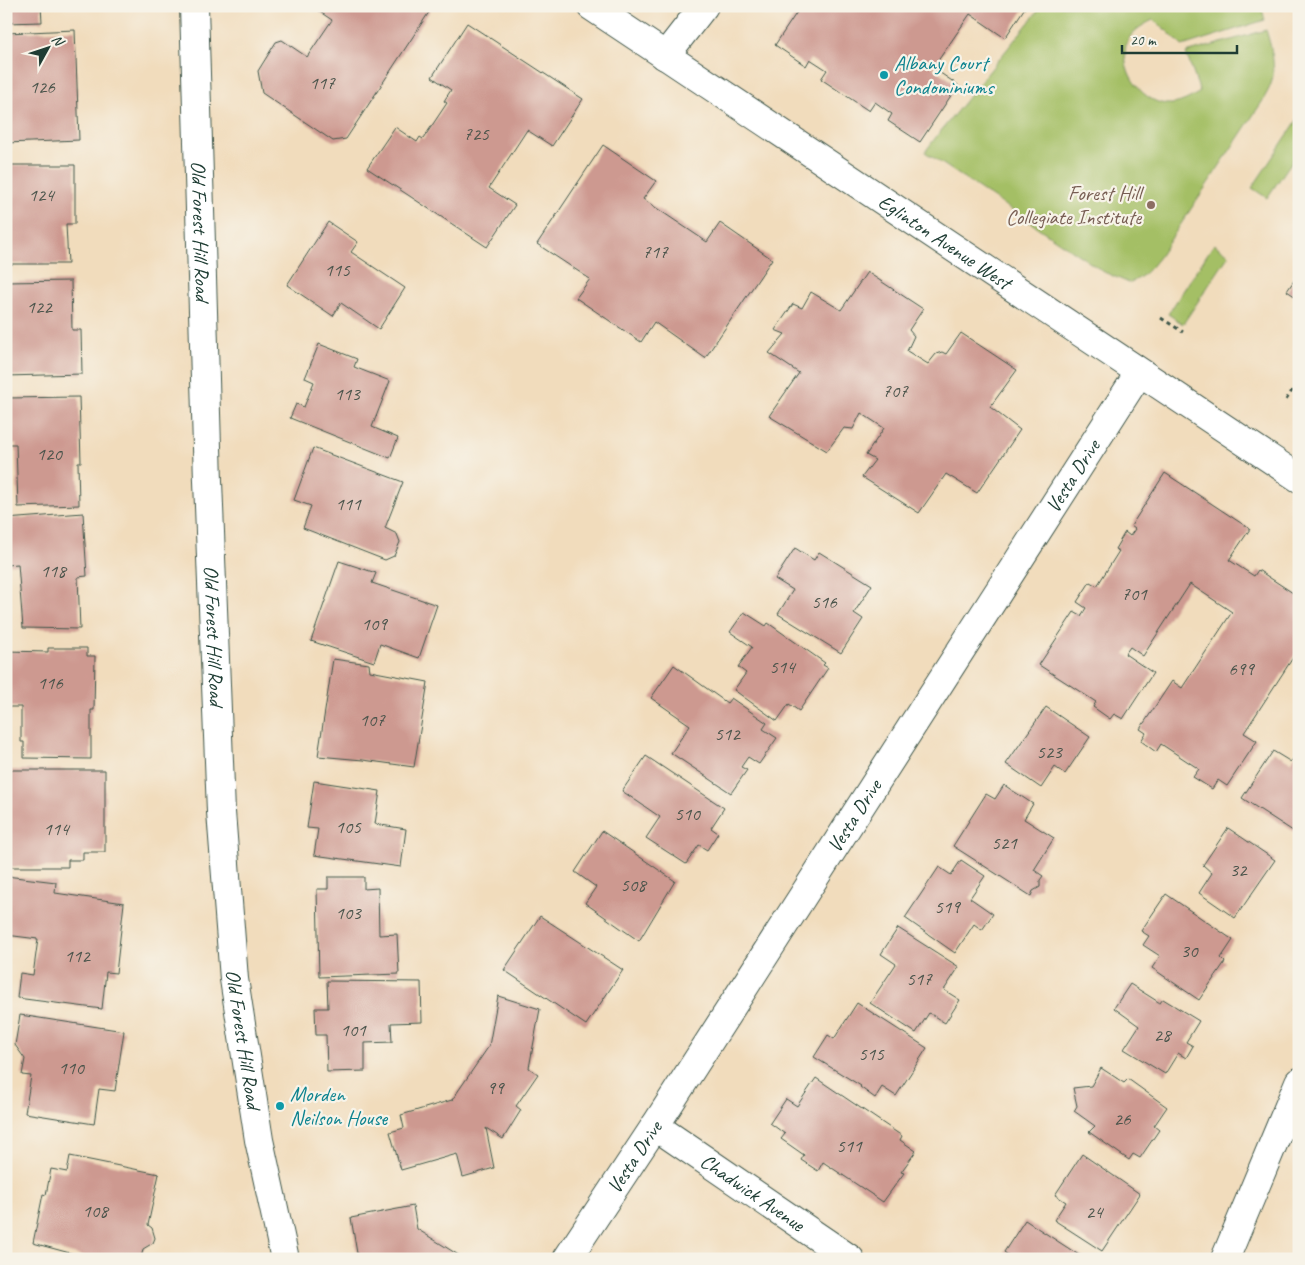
<svg xmlns="http://www.w3.org/2000/svg" width="1305" height="1265" font-family="Caveat,sans-serif">
<rect width="100%" height="100%" fill="#f7f3e8"/>
<filter id="ink" filterUnits="userSpaceOnUse"><feTurbulence type="fractalNoise" baseFrequency=".02" numOctaves="2"/><feDisplacementMap in="SourceGraphic" scale="10" xChannelSelector="R" yChannelSelector="G"/><feConvolveMatrix kernelMatrix="1 2 1 2 8 2 1 2 1" color-interpolation-filters="sRGB"/></filter>
<filter id="wash" filterUnits="userSpaceOnUse"><feTurbulence type="fractalNoise" baseFrequency=".0096" numOctaves="4" result="noise"/><feDisplacementMap in="SourceGraphic" scale="20" xChannelSelector="R" yChannelSelector="G"/><feGaussianBlur stdDeviation="1.12" result="paint"/><feColorMatrix in="noise" values="0 0 0 0 0 0 0 0 0 0 0 0 0 0 0 0 0 1.4 0 .05"/><feComposite in="paint" operator="in"/></filter>
<g filter="url(#wash)">
<rect width="100%" height="100%" fill="#f1dcbc"/>
<g fill="#a4bf65" stroke="#627e4c">
<path d="M1042,6H1261L1265,20L1182,46L1167,31L1153,20C1142,25 1129,33 1126,45C1120,72 1144,106 1172,104C1182,103 1192,97 1200,92L1186,53L1266,30C1271,46 1277,67 1271,84C1269,90 1265,96 1262,102L1159,257C1150,268 1143,278 1129,283L1104,272L925,152L936,137Z"/>
<path d="M1298,119L1299,151L1267,198L1252,188Z"/>
<path d="M1214,244L1229,255L1183,324L1168,314Z"/>
</g>
<g id="blocks">
<g fill="#cd9990">
<path d="M6,6H41L42,22L6,23Z"/>
<path d="M311,6H433L346,139L333,141L262,93L258,71L276,42L282,40L307,57L332,20Z"/>
<path d="M801,6H1026L1005,38L970,14L933,68L958,85L920,142L888,121L892,114L875,102L869,111L821,79L827,70L810,59L806,66L775,45Z"/>
<path d="M467,23L583,99L552,146L527,130L489,188L515,205L487,247L367,168L395,127L417,142L420,137L423,139L447,103L444,101L451,90L432,77Z"/>
<path d="M75,30L79,140L6,143V33Z"/>
<path d="M603,145L656,181L643,199L707,242L720,223L772,259L705,358L654,322L641,342L576,298L590,279L537,244Z"/>
<path d="M6,165H75V224H66L68,264H8Z"/>
<path d="M328,222L358,242L351,252L405,288L379,329L341,303L333,316L287,285Z"/>
<path d="M867,272L923,309L909,330L914,336L907,351L928,364L936,354L942,352L946,354L961,333L1017,370L990,407L1020,430L977,493L946,474L919,513L862,477L875,460L866,455L884,428L861,413L853,429L844,428L827,451L769,416L799,373L769,353L785,334L775,330L793,304L802,308L811,292L841,310Z"/>
<path d="M1299,273V299L1287,291Z"/>
<path d="M71,281L72,330H81L82,374L6,376V282Z"/>
<path d="M319,344L357,359L354,367L390,381L372,427L398,438L390,458L290,418L296,404L304,407L314,382L305,378Z"/>
<path d="M79,397L81,462H78L79,505L18,507L16,444H6V398Z"/>
<path d="M313,448L403,482L385,528L397,534L400,542L394,556L385,560L303,528L311,506L294,500Z"/>
<path d="M1165,473L1250,529L1229,560L1254,576L1258,570L1299,597V655L1296,653L1244,733L1257,741L1227,786L1218,780L1212,789L1193,777L1199,769L1161,744L1156,752L1141,741L1146,733L1140,729L1172,681L1182,688L1232,612L1190,584L1143,656L1130,647L1125,654L1153,673L1123,719L1114,714L1110,719L1093,707L1096,702L1039,665L1074,612L1081,616L1086,608L1077,602L1090,582L1097,586L1119,551L1115,549L1125,532L1130,536L1135,529L1131,526Z"/>
<path d="M83,513L87,576L78,577L80,629L23,628L18,564L6,565V519Z"/>
<path d="M795,548L814,560L819,552L872,585L854,613L863,619L841,653L778,614L793,590L775,579Z"/>
<path d="M339,561L376,573L372,583L437,605L419,658L380,644L374,662L311,641Z"/>
<path d="M744,612L766,626L768,623L825,663L823,665L828,668L799,711L789,704L777,721L734,690L746,673L738,667L752,647L730,632Z"/>
<path d="M48,648H87V656H95L94,710H91V759L24,758V742H21V707H6V651L48,652Z"/>
<path d="M333,659L369,664L370,671L428,682L414,767L363,760L318,756Z"/>
<path d="M674,665L727,703L731,698L767,723L763,729L777,738L759,764L748,757L741,767L747,770L731,793L671,753L690,725L651,698Z"/>
<path d="M1046,707L1090,737L1065,774L1055,767L1041,788L1006,764Z"/>
<path d="M1299,750V835L1242,798L1273,751L1291,762Z"/>
<path d="M646,756L724,808L711,828L718,833L707,850L699,845L686,864L646,838L660,817L622,791Z"/>
<path d="M7,770H105V852H83V860H68V867H6Z"/>
<path d="M314,781L380,791L375,824L406,829L401,867L314,855L318,829L307,828Z"/>
<path d="M1004,785L1033,804L1024,819L1054,838L1034,870L1043,876L1040,880V887L1033,891L1031,896L953,846L986,794L995,799Z"/>
<path d="M1228,828L1275,860L1235,918L1199,893L1212,873L1203,865Z"/>
<path d="M602,831L675,881L639,941L585,903L596,887L575,872Z"/>
<path d="M961,860L985,876L970,898L993,914L982,930L974,924L955,953L905,918L939,867L951,875Z"/>
<path d="M6,876L56,882L55,893L124,903L116,973L106,972L102,1009L17,998L20,973L33,975L38,939L6,935Z"/>
<path d="M328,877H364V889L378,888L379,935L397,934L399,974L319,977L317,889H328Z"/>
<path d="M1166,894L1233,940L1221,958L1225,962L1199,1000L1152,968L1160,956L1143,945L1149,936L1141,931Z"/>
<path d="M540,916L623,970L586,1025L504,970Z"/>
<path d="M898,928L959,967L944,990L960,1000L945,1023L929,1013L916,1033L870,1003L896,964L881,954Z"/>
<path d="M327,981L421,982L422,1022L391,1023L392,1042L365,1043V1071L327,1072L326,1035H316L315,1008H328Z"/>
<path d="M1130,984L1160,1003L1163,999L1199,1021L1186,1042L1193,1046L1186,1058L1178,1053L1165,1074L1124,1049L1139,1026L1114,1008Z"/>
<path d="M498,996L540,1009L529,1068L538,1074L516,1106L521,1110L503,1139L486,1128L494,1168L463,1177L457,1154L401,1170L390,1132L404,1128L401,1115L452,1100L489,1046Z"/>
<path d="M857,1003L927,1048L896,1096L882,1087L875,1098L860,1087L861,1086L814,1057L828,1035L834,1039Z"/>
<path d="M20,1015L124,1031L115,1091L99,1089L94,1124L25,1113L31,1076L22,1075L25,1059L15,1045Z"/>
<path d="M1101,1068L1124,1083L1128,1079L1167,1107L1154,1126L1159,1130L1140,1158L1133,1154L1129,1160L1089,1132L1095,1126L1074,1111L1077,1106L1073,1088L1091,1086Z"/>
<path d="M816,1078L902,1136L900,1140L916,1151L901,1172L904,1173L883,1202L823,1162L818,1171L801,1160L804,1155L781,1139L785,1134L770,1123L786,1099L797,1106Z"/>
<path d="M1082,1154L1140,1194L1102,1251L1054,1220L1066,1202L1055,1195Z"/>
<path d="M70,1156L159,1174L148,1225L152,1228L155,1238L153,1243L143,1249L141,1259H92L33,1243L43,1194L46,1195L51,1169L67,1172Z"/>
<path d="M413,1206L417,1229L460,1256L459,1259H358L351,1218Z"/>
<path d="M1025,1220L1085,1259H1013L1004,1252Z"/>
<path d="M6,1253L16,1259H6Z"/>
</g>
</g>
</g>
<g filter="url(#ink)">
<use href="#blocks" fill-opacity="0" stroke="#3e5548" stroke-width="1"/>
<g fill="none" stroke-linecap="round" stroke-linejoin="round">
<defs>
<g id="street">
<path id="s1" d="M194,6L208,481L221,812L234,979L259,1140L285,1259"/>
<path d="M665,56L704,6"/>
<path id="s2" d="M655,1126L850,1259"/>
<path id="s3" d="M567,1259L655,1126L1139,373"/>
<path d="M1225,1259L1299,1082"/>
</g>
<g id="primary">
<path id="s4" d="M591,6L1299,478"/>
</g>
</defs>
<use href="#street" stroke="#3e5548" stroke-width="30"/>
<use href="#primary" stroke="#3e5548" stroke-width="30"/>
<g stroke="#3e5548" stroke-width="3" stroke-dasharray="4 4" stroke-linecap="butt">
<path d="M1161,318L1183,332"/>
<path d="M1286,400L1299,380"/>
</g>
<use href="#street" stroke="#fff" stroke-width="28"/>
<use href="#primary" stroke="#fff" stroke-width="28"/>
</g>
</g>
<g fill="#0f9aa8" stroke="#f7f3e8" stroke-width="2">
<circle cx="884" cy="75" r="5"/>
<circle cx="280" cy="1106" r="5"/>
</g>
<circle fill="#8d6e63" stroke="#f7f3e8" stroke-width="2" cx="1151" cy="205" r="5"/>
<g text-anchor="middle" stroke-width="4.5" stroke-linejoin="round" paint-order="stroke">
<g font-size="19" fill="#4a544b">
<text x="322" y="89">117</text>
<text x="42" y="93">126</text>
<text x="476" y="140">725</text>
<text x="41" y="201">124</text>
<text x="655" y="258">717</text>
<text x="337" y="276">115</text>
<text x="39" y="313">122</text>
<text x="895" y="397">707</text>
<text x="347" y="400">113</text>
<text x="49" y="460">120</text>
<text x="348" y="510">111</text>
<text x="53" y="577">118</text>
<text x="1134" y="600">701</text>
<text x="824" y="608">516</text>
<text x="374" y="630">109</text>
<text x="782" y="673">514</text>
<text x="1241" y="675">699</text>
<text x="50" y="689">116</text>
<text x="372" y="726">107</text>
<text x="727" y="740">512</text>
<text x="1049" y="758">523</text>
<text x="687" y="820">510</text>
<text x="348" y="833">105</text>
<text x="56" y="835">114</text>
<text x="1004" y="849">521</text>
<text x="1238" y="876">32</text>
<text x="633" y="891">508</text>
<text x="947" y="913">519</text>
<text x="348" y="919">103</text>
<text x="1189" y="957">30</text>
<text x="77" y="962">112</text>
<text x="919" y="985">517</text>
<text x="353" y="1036">101</text>
<text x="1162" y="1041">28</text>
<text x="871" y="1060">515</text>
<text x="71" y="1074">110</text>
<text x="495" y="1094">99</text>
<text x="1122" y="1125">26</text>
<text x="849" y="1152">511</text>
<text x="95" y="1217">108</text>
<text x="1094" y="1218">24</text>
</g>
<g font-size="21" fill="#0d838f" stroke="#f7f3e8" text-anchor="start">
<text x="894" y="70">Albany Court<tspan x="894" dy="24">Condominiums</tspan></text>
<text x="290" y="1101">Morden<tspan x="290" dy="24">Neilson House</tspan></text>
</g>
<g font-size="21" fill="#785e54" stroke="#f7f3e8" text-anchor="end">
<text x="1141" y="200">Forest Hill<tspan x="1141" dy="24">Collegiate Institute</tspan></text>
</g>
<g font-size="21" fill="#1f3d34" stroke="#f7f3e8">
<text dy="7" stroke="none"><textPath href="#s1" startOffset="225">Old Forest Hill Road</textPath></text>
<text dy="7" stroke="none"><textPath href="#s4" startOffset="425">Eglinton Avenue West</textPath></text>
<text dy="7" stroke="none"><textPath href="#s3" startOffset="932">Vesta Drive</textPath></text>
<text dy="7" stroke="none"><textPath href="#s1" startOffset="630">Old Forest Hill Road</textPath></text>
<text dy="7" stroke="none"><textPath href="#s3" startOffset="528">Vesta Drive</textPath></text>
<text dy="7" stroke="none"><textPath href="#s1" startOffset="1035">Old Forest Hill Road</textPath></text>
<text dy="7" stroke="none"><textPath href="#s3" startOffset="122">Vesta Drive</textPath></text>
<text dy="7" stroke="none"><textPath href="#s2" startOffset="118">Chadwick Avenue</textPath></text>
</g>
</g>
<rect width="1305" height="1265" fill="none" stroke="#f7f3e8" stroke-width="25"/>
<g transform="translate(48 48) rotate(50)" stroke="#f7f3e8" stroke-width="4" paint-order="stroke">
<path d="M0-4L9 19L0 12L-9 19Z" fill="#1f3d34"/>
<text y="-8" font-size="14" font-weight="bold" text-anchor="middle" fill="#1f3d34">N</text>
</g>
<path d="M1122 45v8h115v-8" fill="none" stroke="#1f3d34" stroke-width="2.5"/>
<text x="1130" y="45" font-size="15" fill="#1f3d34" stroke="#f7f3e8" stroke-width="4" paint-order="stroke">20 m</text>
</svg>
